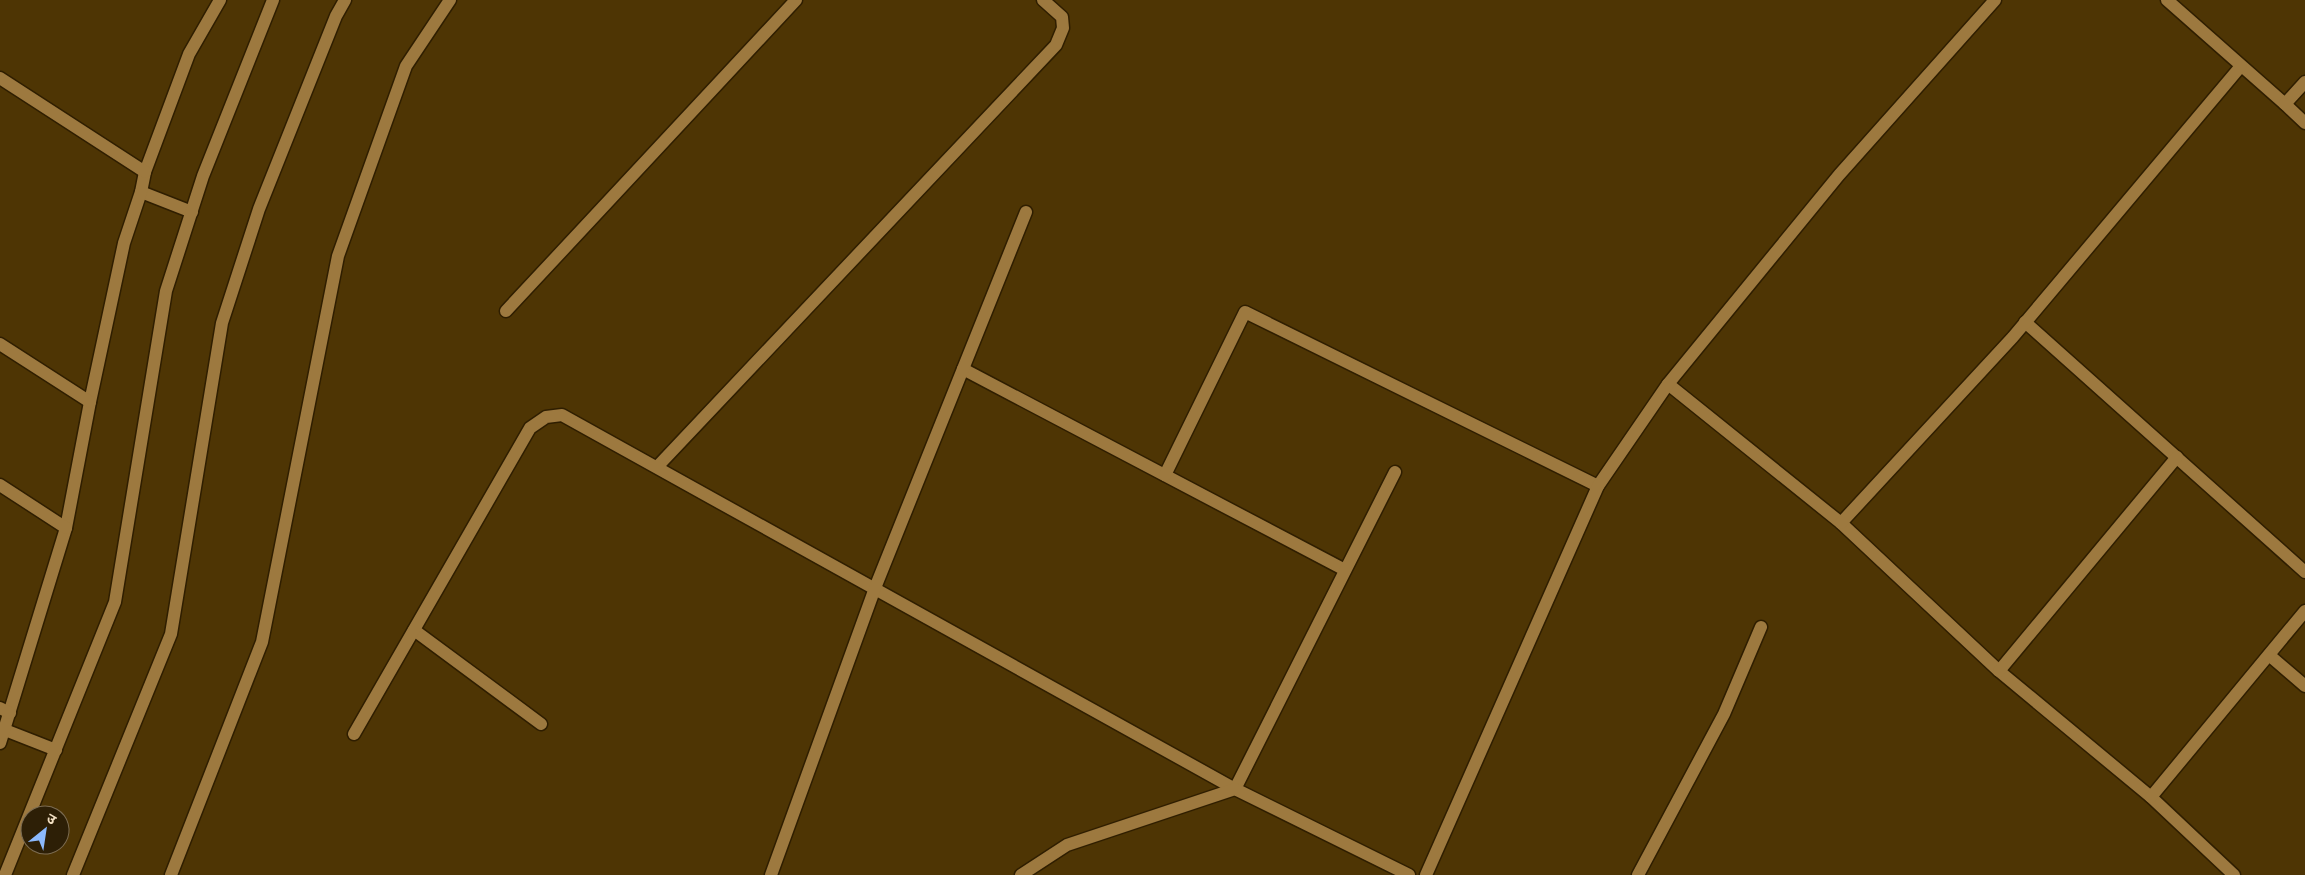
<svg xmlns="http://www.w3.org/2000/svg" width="2305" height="875" font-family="Signika,'Noto Sans Devanagari',sans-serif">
<rect width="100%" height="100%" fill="#4e3504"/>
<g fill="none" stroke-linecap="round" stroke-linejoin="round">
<defs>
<g id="lane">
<path d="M141,192L192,212"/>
<path d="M5,730L56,750"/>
<path d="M0,743L66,528L90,402L124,243L141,192L145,172L189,54L220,0"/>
<path d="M171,875L262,642L338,256L406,66L450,0"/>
</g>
<g id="street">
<path d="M2167,0L2285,104L2305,82"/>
<path d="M0,78L145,172"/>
<path d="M2285,104L2305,123"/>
<path d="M506,311L796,0"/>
<path d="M2025,322L2305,572"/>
<path d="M0,344L90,402"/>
<path d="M963,369L1345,570"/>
<path d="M1668,384L1841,523L1999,671L2151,797L2234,875"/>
<path d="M657,467L1056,45L1063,28L1062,17L1043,0"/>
<path d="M1165,475L1245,312L1598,486"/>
<path d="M0,485L66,528"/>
<path d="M1841,523L2013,337L2241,66"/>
<path d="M414,630L541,724"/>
<path d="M2269,655L2305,686"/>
<path d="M1999,671L2177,457"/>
<path d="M0,708L10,713"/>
<path d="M354,734L530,428L546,417L562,415L1235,789L1395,472"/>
<path d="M2151,797L2305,611"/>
<path d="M771,875L875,588L1026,212"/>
<path d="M1021,875L1067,845L1235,789L1409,875"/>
<path d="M1426,875L1598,486L1668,384L1839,175L1995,0"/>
<path d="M1638,875L1724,714L1761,627"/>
</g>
<g id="secondary">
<path d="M5,875L115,602L166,291L203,176L273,0"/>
<path d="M73,875L171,634L222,323L259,209L336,16L345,0"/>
</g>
</defs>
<use href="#lane" stroke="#2f1e00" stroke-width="15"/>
<use href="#street" stroke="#2f1e00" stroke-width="15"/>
<use href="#secondary" stroke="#2f1e00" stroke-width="15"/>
<use href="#lane" stroke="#9d793f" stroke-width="12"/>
<use href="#street" stroke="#9d793f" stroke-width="12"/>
<use href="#secondary" stroke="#9d793f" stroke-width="12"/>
</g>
<g transform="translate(45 830) rotate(30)"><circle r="24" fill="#2d1f06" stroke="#7c6c52"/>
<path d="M0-4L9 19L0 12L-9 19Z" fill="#8cb9fc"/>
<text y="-8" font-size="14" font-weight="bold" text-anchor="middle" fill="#f3e0c3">उ</text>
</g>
</svg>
